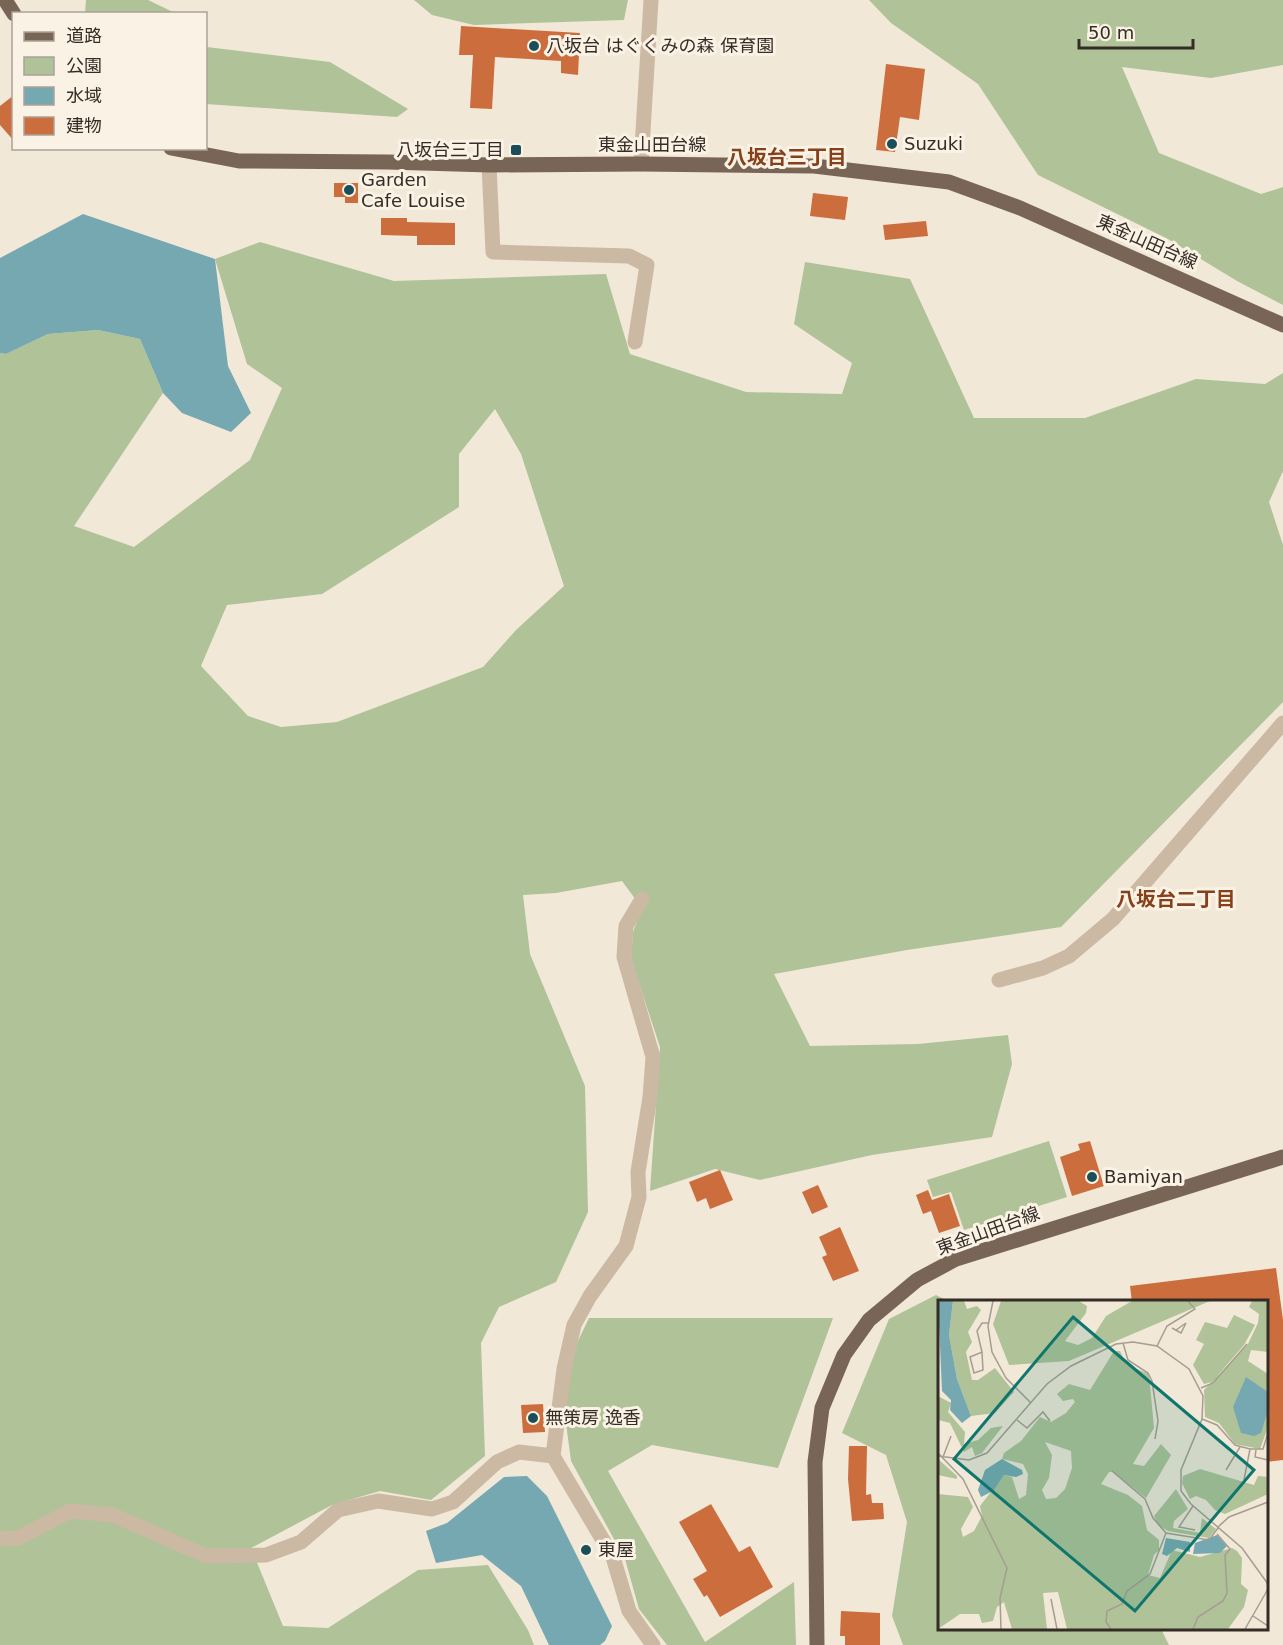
<svg xmlns="http://www.w3.org/2000/svg" width="1283" height="1645" font-family="'DejaVu Sans','Noto Sans JP',sans-serif">
<rect width="100%" height="100%" fill="#f2e8d8"/>
<g fill="#afc298" fill-rule="evenodd">
<path d="M86,0H148L175,13H85Z"/>
<path d="M414,0H628L624,20L474,25L432,15Z"/>
<path d="M869,0H1283V65L1211,78L1122,67L1159,153L1261,194L1283,187V305L1237,281L1168,239L1038,175L978,84L891,23Z"/>
<path d="M206,39L207,47L330,62L408,109L397,117L206,104Z"/>
<path d="M260,242L394,281L606,274L630,354L746,392L842,394L852,363L794,324L805,262L910,279L974,418H1085L1196,379L1265,384L1283,373V471L1269,502L1283,545V702L1061,927L907,950L774,974L810,1046L918,1044L1008,1035L1012,1064L992,1137L872,1155L760,1180L715,1169L650,1191L660,1047L631,959L633,932L642,908L622,881L556,893L523,895L530,954L585,1086L588,1212L556,1282L499,1307L481,1343L485,1456L431,1500L380,1491L332,1505L251,1548L283,1626L328,1628L418,1570L488,1565L528,1630L534,1645H0V353L6,354L48,334L98,330L140,339L163,393L74,526L134,547L250,460L282,388L247,364L215,259ZM495,409L521,454L564,586L516,630L483,667L337,722L281,727L248,716L201,666L227,605L322,594L459,507V454Z"/>
<path d="M1049,1141L1067,1197L964,1230L951,1192L933,1197L927,1180Z"/>
<path d="M936,1295L948,1301L940,1302V1628L1161,1629L1169,1645H903L892,1616L907,1522L886,1455L842,1433L889,1319Z"/>
<path d="M589,1318H833L778,1468L652,1445L608,1471L705,1642L794,1582L796,1645H667L639,1609L625,1559L571,1461L560,1378Z"/>
</g>
<g fill="#76a8b1">
<path d="M83,214L215,259L228,366L251,413L231,432L182,413L163,393L140,339L98,330L48,334L6,354L0,353V258Z"/>
<path d="M527,1476L547,1496L612,1626L605,1641L600,1645H549L521,1586L482,1555L436,1563L426,1531L447,1523L504,1477Z"/>
</g>
<g fill="#cc6d3d">
<path d="M461,26L580,33L578,75L561,73V61L495,57L492,109L470,108L473,55H459Z"/>
<path d="M886,64L925,69L919,120L900,117L895,152L876,150Z"/>
<path d="M14,95V141L0,125V106Z"/>
<path d="M334,183H358V203H345V197H334Z"/>
<path d="M813,193L848,197L845,220L810,216Z"/>
<path d="M381,218H407V222L455,223V245H417V236L381,235Z"/>
<path d="M926,221L928,236L885,240L883,225Z"/>
<path d="M1090,1141L1104,1186L1072,1196L1060,1157L1080,1150L1078,1144Z"/>
<path d="M720,1170L733,1200L710,1209L706,1198L697,1202L689,1182Z"/>
<path d="M818,1185L828,1207L812,1214L802,1192Z"/>
<path d="M928,1190L932,1200L949,1194L960,1226L939,1233L931,1211L923,1214L916,1195Z"/>
<path d="M840,1227L859,1271L833,1281L822,1257L827,1255L819,1237Z"/>
<path d="M1276,1268L1283,1320V1460L1266,1462V1302H1132L1130,1286Z"/>
<path d="M543,1404L545,1432L523,1433L521,1405Z"/>
<path d="M849,1446H867L866,1495L871,1494L872,1503H883L884,1519L852,1521L848,1479Z"/>
<path d="M711,1504L739,1552L750,1546L773,1587L720,1617L707,1595L704,1597L693,1579L707,1571L679,1522Z"/>
<path d="M841,1611L880,1613V1645H845V1636H840Z"/>
</g>
<g fill="none" stroke-linecap="round" stroke-linejoin="round">
<g stroke="#cbb9a4" stroke-width="15">
<path d="M641,164L651,0"/>
<path d="M489,165L493,252L629,256L647,265L635,342"/>
<path d="M642,899L626,926L624,957L653,1057L650,1097L638,1172L639,1197L626,1246L590,1296L574,1325L564,1369L553,1456L613,1557L629,1611L653,1645"/>
<path d="M999,980L1043,968L1069,956L1113,919L1283,723"/>
<path d="M0,1539L18,1538L70,1511L113,1515L206,1556L266,1555L301,1542L338,1510L378,1501L432,1509L453,1502L497,1462L519,1452L553,1456"/>
</g>
<g stroke="#786556" stroke-width="15">
<path d="M5,0L14,14"/>
<path d="M171,148L239,161L388,162L489,165L641,164L814,166L949,182L1020,208L1283,325"/>
<path d="M817,1645L815,1462L822,1408L844,1355L869,1320L917,1280L956,1259L1283,1157"/>
</g>
</g>
<g fill="#1a4e59" stroke="#faf2e4" stroke-width="2">
<circle cx="534" cy="46" r="6"/>
<circle cx="892" cy="144" r="6"/>
<rect x="510" y="144" width="12" height="12" rx="3"/>
<circle cx="349" cy="190" r="6"/>
<circle cx="1092" cy="1177" r="6"/>
<circle cx="533" cy="1418" r="6"/>
<circle cx="586" cy="1550" r="6"/>
</g>
<g text-anchor="middle" stroke-width="6" stroke-linejoin="round" paint-order="stroke">
<g font-size="18" fill="#352c26" stroke="#faf2e4" text-anchor="start">
<text x="546" y="52">八坂台 はぐくみの森 保育園</text>
<text x="904" y="150">Suzuki</text>
<text x="504" y="156" text-anchor="end">八坂台三丁目</text>
<text x="361" y="186">Garden<tspan x="361" dy="21">Cafe Louise</tspan></text>
<text x="1104" y="1183">Bamiyan</text>
<text x="545" y="1424">無策房 逸香</text>
<text x="598" y="1556">東屋</text>
</g>
<g font-size="18" fill="#352c26" stroke="#faf2e4">
<text x="652" y="151">東金山田台線</text>
<text transform="translate(1147 242) rotate(24)" y="6">東金山田台線</text>
<text transform="translate(988 1231) rotate(-20)" y="6">東金山田台線</text>
</g>
<g font-size="20" font-weight="bold" fill="#88401b" stroke="#faf2e4">
<text x="787" y="164">八坂台三丁目</text>
<text x="1176" y="906">八坂台二丁目</text>
</g>
</g>
<g transform="translate(938 1300)">
<rect width="330" height="330" fill="#f2e8d8"/>
<path d="M15,1H26L29,9L39,6L43,10L30,32L34,42L28,52L34,80H40L57,68L76,92L57,113L33,116L19,79L11,35ZM63,1H141L149,6L148,13L127,41L140,45L154,38L168,16L194,1H272L131,61L71,65L55,24ZM314,1H330V52L313,50L310,61L330,74V127L322,149L297,144L281,123L267,117L266,90L310,44L320,23L321,14L311,7ZM296,15L317,25L306,45L274,82L266,84L255,65L266,44L258,40L267,22L289,28ZM176,51H182L189,65L211,74L216,128L195,164L206,166L223,144L233,155L208,198L175,172H171L163,184L190,195L204,206L209,230L221,240V250L216,255L210,275L222,278L234,250L262,257L294,248L299,251L304,258L303,284L310,290L306,307L290,329H129L120,292L105,293L109,329H74L66,302L59,307L55,321L44,323L41,314H22L0,329V194L30,197L35,207L23,229L25,237L36,231L44,216L42,206L66,175L74,177L81,199L88,195L90,174L85,164L64,159L66,153L83,141L102,117L113,122L128,113L137,102L135,99L125,101L119,94L131,84L152,90ZM107,142L133,151L134,168L127,189L118,198L108,199L104,190L111,178L114,155ZM0,96L13,103L10,112L27,132L26,144L40,140L53,128L65,126L44,153L37,156L34,147L26,152L12,123L0,120ZM0,159L19,176V179L0,175ZM262,169L316,185L320,176L330,177V194L287,214L277,210L268,200L258,196L252,199L244,183L245,176ZM238,189L250,209L236,221L235,228L262,233L264,218L278,229L271,238L230,231L220,225L216,216Z" fill="#afc298" fill-rule="evenodd"/>
<path d="M0,1H15L11,35L19,79L33,116L24,123L12,110L13,100L4,91ZM308,77L330,92V110L323,133L316,136L303,133L295,107ZM64,159L84,170L85,174L78,177L66,175L55,191L43,197L40,190L47,170ZM279,235L289,246L282,253L255,254L257,243ZM228,238L252,242V252L239,248L229,256L224,254Z" fill="#76a8b1"/>
<path fill="none" stroke="#a69d91" stroke-width="1.5" d="M55,1L50,26L54,52L68,78L93,103M234,28L243,33L248,23L238,30M185,43L190,60L210,73L214,81L220,121L217,139M219,46L229,26L257,9L250,1M44,52L45,70L36,73L32,57ZM44,52L39,31L44,23H50M263,88L275,83L309,44M264,119L279,125L297,145L312,149H325L330,133M79,120L89,128L105,112L112,121M318,150L317,157L330,160M0,153L25,179L69,268L62,298L63,329M0,156L31,160L49,153L109,84L133,66L178,44L195,42L219,46L251,69L265,96L264,119L243,170V191L253,204L304,248L330,284M5,157L13,136M288,170L302,147M174,171L207,199L215,218L228,233L271,240L280,228M306,180L312,149M255,206L241,227L257,230M280,227L291,217L330,202M113,299L119,329M315,316L330,326M173,329L168,322L169,311L184,304L189,291L212,274L228,233M255,329L260,317L285,301L289,293L287,255L292,249L279,234M307,329L330,289"/>
<path fill="#0f766e" fill-opacity="0.15" stroke="#0f766e" stroke-width="3" d="M135,17L316,170L197,311L16,159Z"/>
<rect width="330" height="330" fill="none" stroke="#352c26" stroke-width="3"/>
</g>
<rect x="12" y="12" width="195" height="138" fill="#faf2e4" stroke="#aba398" stroke-width="1.5"/>
<rect x="24" y="32" width="30" height="9" fill="#786556" stroke="#aba398" stroke-width="1.5"/>
<text x="66" y="42" font-size="18" fill="#352c26">道路</text>
<rect x="24" y="57" width="30" height="18" fill="#afc298" stroke="#aba398" stroke-width="1.5"/>
<text x="66" y="72" font-size="18" fill="#352c26">公園</text>
<rect x="24" y="87" width="30" height="18" fill="#76a8b1" stroke="#aba398" stroke-width="1.5"/>
<text x="66" y="102" font-size="18" fill="#352c26">水域</text>
<rect x="24" y="117" width="30" height="18" fill="#cc6d3d" stroke="#aba398" stroke-width="1.5"/>
<text x="66" y="132" font-size="18" fill="#352c26">建物</text>
<path d="M1079 39v9h114v-9" fill="none" stroke="#352c26" stroke-width="3"/>
<text x="1088" y="39" font-size="18" fill="#352c26" stroke="#faf2e4" stroke-width="4.5" paint-order="stroke">50 m</text>
</svg>
